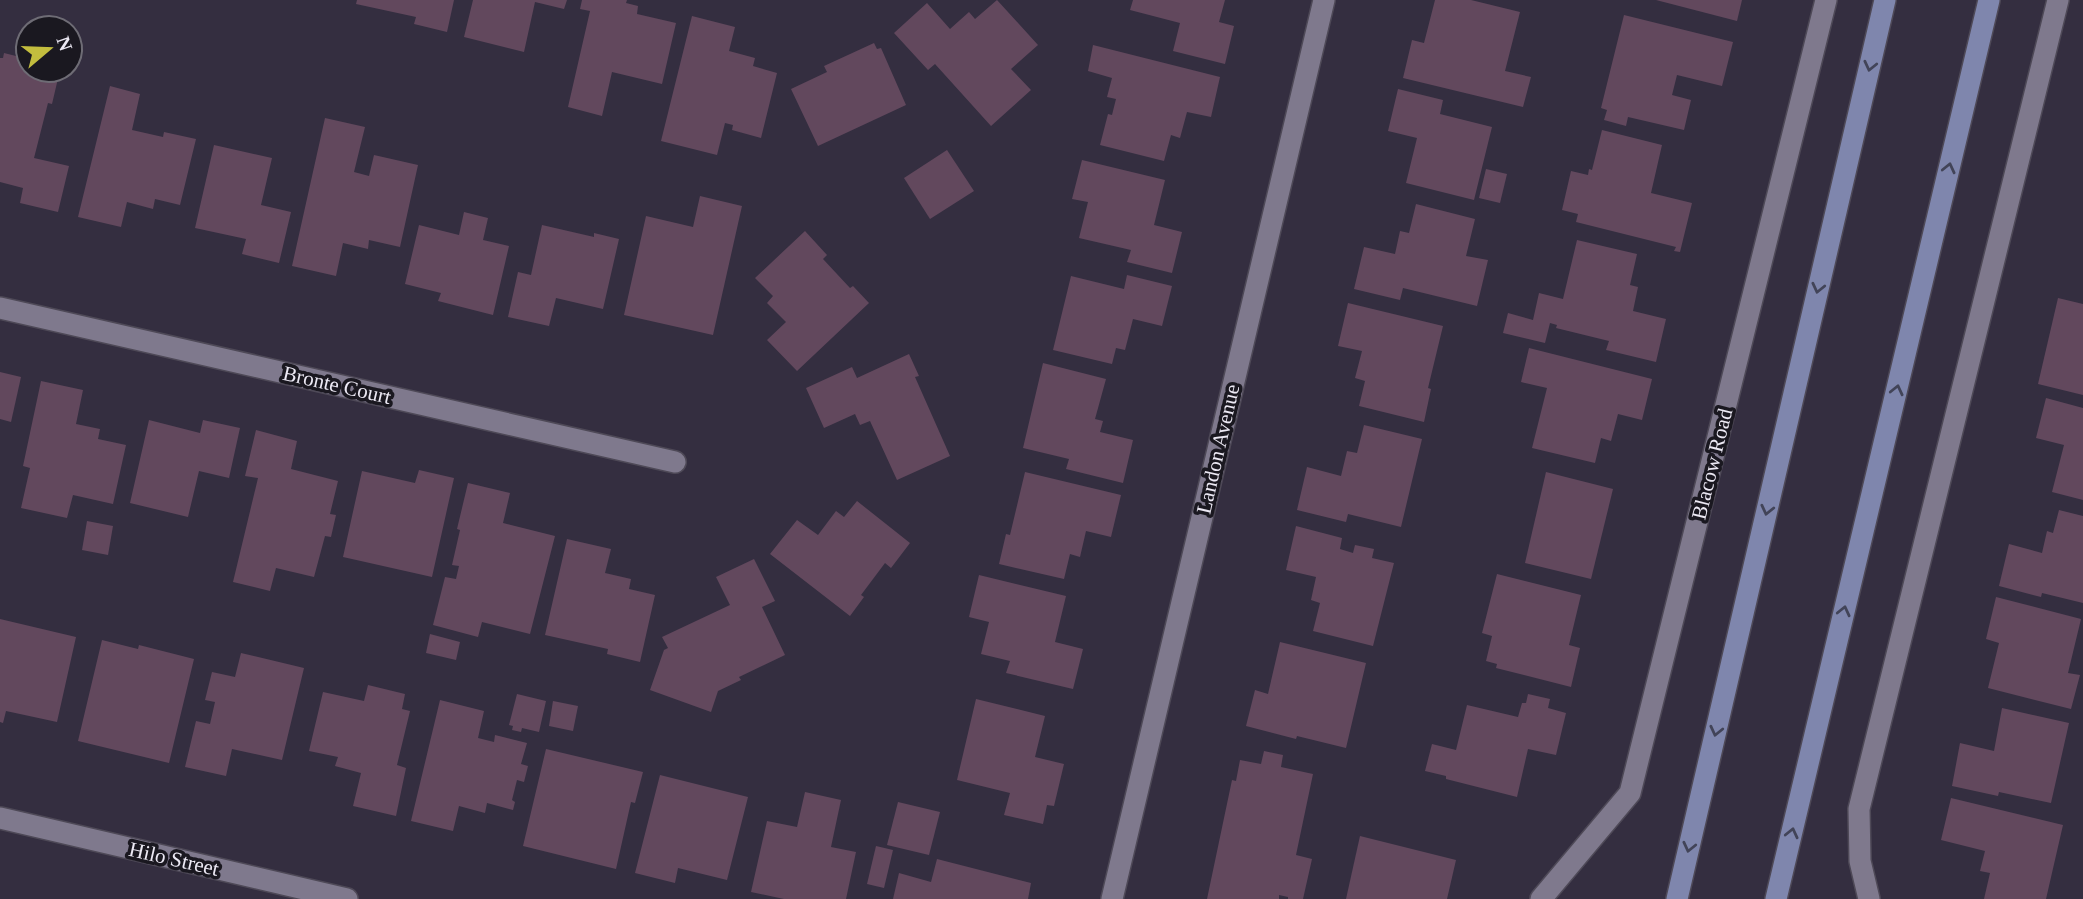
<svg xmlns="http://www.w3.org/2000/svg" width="2083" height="899" font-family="Georgia,serif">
<rect width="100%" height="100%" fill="#342e40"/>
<g fill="#62485d">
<path d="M357,0H454L447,32L414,24L416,17L356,4Z"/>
<path d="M473,0H567L564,9L535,2L524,52L464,37Z"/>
<path d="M582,0H627L626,3L638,6L637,14L676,23L662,84L612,72L602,116L568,107L590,11L580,9Z"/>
<path d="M997,0L1038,45L1011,69L1031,90L991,126L935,64L928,70L894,33L927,3L950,29L969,12L975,19Z"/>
<path d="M1133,0H1225L1219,22L1234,26L1225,64L1173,51L1180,23L1130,10Z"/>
<path d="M1435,0H1471L1520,12L1505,71L1531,77L1523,107L1403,78L1412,40L1424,43Z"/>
<path d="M1656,0H1742L1737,21Z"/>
<path d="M1624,15L1733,42L1722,86L1677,75L1672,95L1691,100L1684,130L1628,117L1626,126L1604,120L1607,110L1601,108Z"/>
<path d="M692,16L735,27L729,51L755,58L753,66L777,73L761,138L732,130L733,125L725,123L717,155L661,141Z"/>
<path d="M874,43L877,49L881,48L906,105L818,146L791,89L827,72L824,66Z"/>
<path d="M1093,45L1220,77L1211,117L1187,112L1180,138L1171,135L1164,161L1100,145L1108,114L1112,115L1116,99L1107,97L1112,78L1088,71Z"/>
<path d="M4,53L28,59V70H60L52,104L48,103L34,158L69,166L58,212L20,203L23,188L0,182V58H3Z"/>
<path d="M110,86L140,94L132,130L163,137L164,132L196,139L180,205L155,199L153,209L127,202L121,227L78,217Z"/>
<path d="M1398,89L1443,100L1440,114L1492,127L1474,200L1406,183L1417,138L1388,131Z"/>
<path d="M325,118L365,127L354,172L369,176L374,155L418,165L400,247L369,240L368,249L343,243L336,276L292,266Z"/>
<path d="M1602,130L1662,145L1651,193L1692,203L1680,252L1674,251L1676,247L1576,222L1578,214L1562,210L1571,171L1588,175L1589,169L1592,170Z"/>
<path d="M214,145L272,158L261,205L291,212L279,263L242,254L246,239L195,228Z"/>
<path d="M947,150L974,191L930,219L904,178Z"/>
<path d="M1082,160L1165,180L1154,225L1182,232L1172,273L1127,262L1131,250L1079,238L1088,202L1072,199Z"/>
<path d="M1486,169L1507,174L1500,203L1479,198Z"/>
<path d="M700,196L742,206L713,335L624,315L646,216L693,227Z"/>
<path d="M1416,204L1475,219L1466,256L1488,260L1477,306L1403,288L1400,300L1354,289L1364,247L1395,254L1400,231L1409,233Z"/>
<path d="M464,212L488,218L483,240L509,246L493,315L438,301L441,293L405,284L419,225L459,235Z"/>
<path d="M542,225L594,237V233L619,239L603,309L556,298L549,326L508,317L518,272L531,275Z"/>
<path d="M805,231L827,255L823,259L850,288L853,286L869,303L797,371L767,340L786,322L767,303L773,296L755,278Z"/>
<path d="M1577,240L1637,254L1630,285L1638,287L1633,311L1666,319L1656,362L1606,350L1609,341L1556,328L1557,325L1550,323L1545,343L1503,333L1508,313L1533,320L1539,293L1563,299Z"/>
<path d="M1127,275L1172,286L1162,326L1133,319L1125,350L1116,348L1112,364L1053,350L1071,276L1124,289Z"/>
<path d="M2058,298L2083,304V395L2038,384Z"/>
<path d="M1348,303L1443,326L1428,388L1431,389L1424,422L1359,406L1365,381L1355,378L1362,351L1338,346Z"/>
<path d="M1529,348L1652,379L1642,420L1618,414L1611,441L1601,438L1595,463L1532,448L1547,388L1521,382Z"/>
<path d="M909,354L919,376L915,377L950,456L897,480L870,421L860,425L855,414L824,428L806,388L852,367L857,378Z"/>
<path d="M1043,363L1106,379L1095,419L1103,421L1100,432L1133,440L1123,483L1066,469L1069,459L1023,448Z"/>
<path d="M0,372L21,377L11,422L0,419Z"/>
<path d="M41,381L83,390L76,424L100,429L98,439L126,445L113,504L73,495L67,518L21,508L30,468L23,466Z"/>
<path d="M2046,398L2083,408V500L2052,492L2064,445L2036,438Z"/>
<path d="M149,420L200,433L203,420L240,428L229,478L199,471L188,517L130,503Z"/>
<path d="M1364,425L1422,439L1401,527L1348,514L1346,522L1297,510L1307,467L1341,476L1347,451L1357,453Z"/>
<path d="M256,430L297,441L291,469L338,481L330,514L336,515L331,537L325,536L314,577L276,568L270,591L233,582L258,478L245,476Z"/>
<path d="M419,470L454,478L432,577L343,557L362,471L415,483Z"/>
<path d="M1025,472L1121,495L1111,537L1086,531L1080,557L1070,554L1064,579L999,564L1006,534L1010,535Z"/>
<path d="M1546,472L1613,489L1591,579L1525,563Z"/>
<path d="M468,483L510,493L503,523L555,536L530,634L482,622L478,637L433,625L445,577L456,579L459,566L452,565L460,530L457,529Z"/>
<path d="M857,501L910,543L891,568L885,563L861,595L864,597L850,616L770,554L797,520L818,535L836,511L844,517Z"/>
<path d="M2059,510L2083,516V603L2042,593L2041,597L1999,586L2009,544L2042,553L2047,531L2053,533Z"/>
<path d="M87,521L113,526L108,555L82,550Z"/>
<path d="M1296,526L1342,538L1340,549L1353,553L1355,545L1374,549L1372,558L1394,563L1373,646L1313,631L1320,603L1311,600L1316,577L1286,570Z"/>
<path d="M567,539L611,549L605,573L631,579L629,589L655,595L640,662L607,654L608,649L545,635Z"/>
<path d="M754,559L775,601L762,607L785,655L739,677L741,680L718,691L711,712L650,690L664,650L668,648L662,637L730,605L716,577Z"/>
<path d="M1497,574L1581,595L1569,645L1580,648L1571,687L1496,668L1497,664L1486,661L1492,636L1482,633Z"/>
<path d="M979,575L1066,596L1055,642L1083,649L1073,689L1006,673L1010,661L981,654L989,622L969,617Z"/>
<path d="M1996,597L2081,619L2068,673L2080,675L2071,709L1988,688L1999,643L1986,639Z"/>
<path d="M0,619L76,637L57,722L6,711L3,723L0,722Z"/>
<path d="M430,634L460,642L456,660L426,653Z"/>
<path d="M102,640L138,649L139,645L194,659L169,763L78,741Z"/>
<path d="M1280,642L1366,663L1346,748L1297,736L1296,739L1246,726L1255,690L1268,694Z"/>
<path d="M241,653L304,668L282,760L232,749L226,776L185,767L196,721L210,724L215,702L205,700L212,672L235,677Z"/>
<path d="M368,685L405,694L402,709L410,711L397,765L406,768L396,816L353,806L361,773L335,766L338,757L309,751L323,692L364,701Z"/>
<path d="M517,694L546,701L539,732L522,728L521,732L512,730L513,726L509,725Z"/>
<path d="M1528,694L1550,699L1548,708L1566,713L1556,755L1528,749L1517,797L1446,779V776L1425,771L1432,744L1456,750L1467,705L1518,717L1522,703H1526Z"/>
<path d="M976,699L1045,716L1035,757L1064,764L1054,806L1047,805L1043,824L1004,815L1010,793L957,780Z"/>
<path d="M440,700L484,711L478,738L494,742L495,735L527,743L521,764L528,766L524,782L517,780L512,800L515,802L513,810L487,803L485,813L459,806L453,831L411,821Z"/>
<path d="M553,701L578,706L573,731L549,726Z"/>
<path d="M2002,708L2069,723L2051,803L1999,792L1998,796L1952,786L1960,743L1994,751Z"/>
<path d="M546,749L643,772L635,803L631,802L616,869L523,846Z"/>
<path d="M1264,751L1283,755L1281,767L1313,774L1296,855L1312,859L1303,899H1288V897L1279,895V899H1207L1232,780L1236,781L1240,760L1261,764Z"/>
<path d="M660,775L748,797L727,880L678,868L675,883L635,873Z"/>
<path d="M805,792L841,800L831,847L856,852L846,899H784L751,892L767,821L797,827Z"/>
<path d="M1951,798L2063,825L2046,899H1984L1990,873L1980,871L1985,851L1941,840Z"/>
<path d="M898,802L940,812L929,855L887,845Z"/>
<path d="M1360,836L1456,860L1447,899H1346Z"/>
<path d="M876,846L893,850L884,888L867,884Z"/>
<path d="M937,859L1031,883L1028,899H893L899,873L931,882Z"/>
</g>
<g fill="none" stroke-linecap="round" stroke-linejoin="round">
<defs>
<g id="street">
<path d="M0,308L675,462"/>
<path d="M0,818L347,899"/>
<path d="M1112,899L1324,0"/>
<path d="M1541,899L1630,793L1826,0"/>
<path d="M1869,899L1860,861L1859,809L2058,0"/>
</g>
<g id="secondary">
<path d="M1677,899L1885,0"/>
<path d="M1776,899L1989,0"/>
</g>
</defs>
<use href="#street" stroke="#4e4957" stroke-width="24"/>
<use href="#secondary" stroke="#4e4957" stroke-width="24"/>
<use href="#street" stroke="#7f798d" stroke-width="21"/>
<use href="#secondary" stroke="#7f86ad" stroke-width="21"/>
</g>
<defs><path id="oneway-chevron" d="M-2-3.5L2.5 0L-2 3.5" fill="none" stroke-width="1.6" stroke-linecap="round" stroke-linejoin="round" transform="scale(1.75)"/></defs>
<g stroke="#424458">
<use href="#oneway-chevron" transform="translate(1870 66) rotate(103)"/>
<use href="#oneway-chevron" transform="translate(1949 168) rotate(-77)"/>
<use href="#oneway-chevron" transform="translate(1818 288) rotate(103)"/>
<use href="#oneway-chevron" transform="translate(1897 390) rotate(-77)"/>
<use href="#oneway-chevron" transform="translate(1767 510) rotate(103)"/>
<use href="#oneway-chevron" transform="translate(1844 611) rotate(-77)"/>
<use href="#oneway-chevron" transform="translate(1716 731) rotate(103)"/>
<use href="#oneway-chevron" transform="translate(1792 833) rotate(-77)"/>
<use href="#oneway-chevron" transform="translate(1689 847) rotate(103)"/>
</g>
<g text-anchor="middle" stroke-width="7" stroke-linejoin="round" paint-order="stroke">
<g font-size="21" fill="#ece9f4" stroke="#1a1820">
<text transform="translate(337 385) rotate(13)" y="7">Bronte Court</text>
<text transform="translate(1218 449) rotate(-77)" y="7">Landon Avenue</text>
<text transform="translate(1712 464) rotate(-76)" y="7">Blacow Road</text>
<text transform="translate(174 859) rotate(13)" y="7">Hilo Street</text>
</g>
</g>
<g transform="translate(49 49) rotate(71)"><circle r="33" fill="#1a1820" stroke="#6e6c75" stroke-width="2"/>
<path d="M0-5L12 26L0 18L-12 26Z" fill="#c3bd3e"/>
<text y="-10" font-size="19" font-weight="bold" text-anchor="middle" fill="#ece9f4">N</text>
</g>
</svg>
